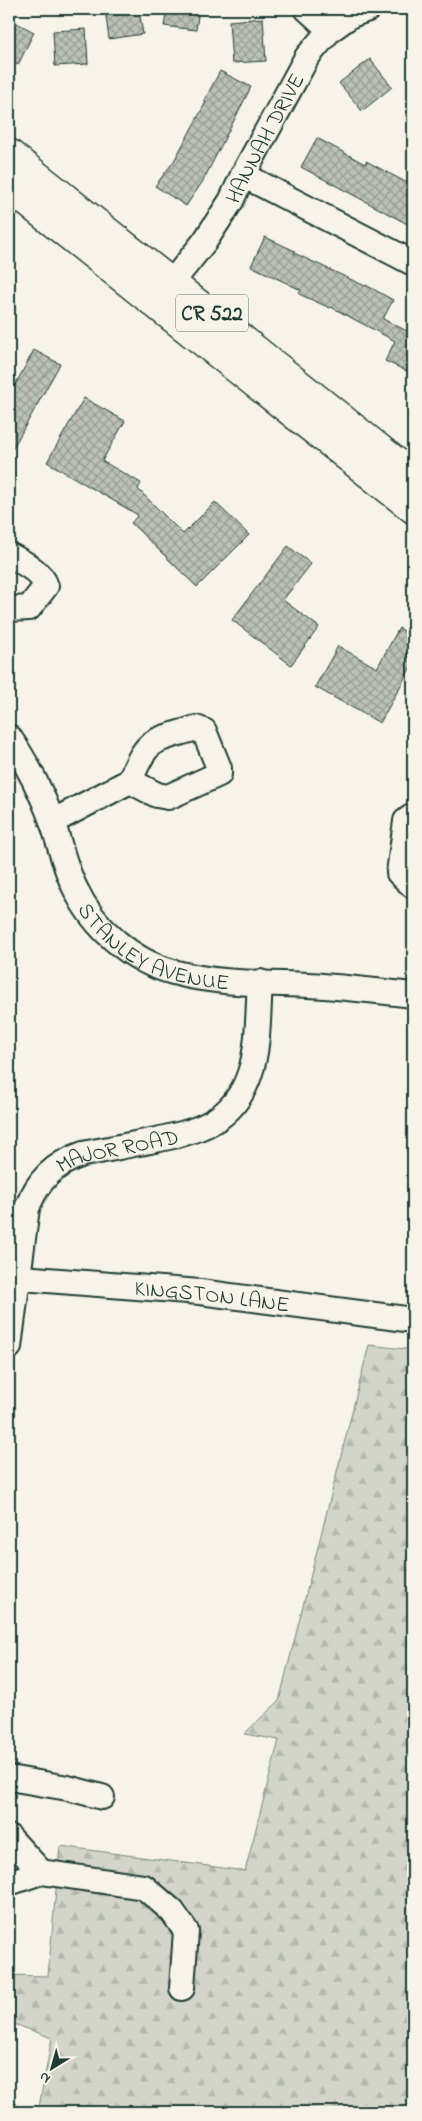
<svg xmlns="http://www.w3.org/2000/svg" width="422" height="2121" font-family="'Indie Flower',sans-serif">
<defs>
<pattern id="forest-firs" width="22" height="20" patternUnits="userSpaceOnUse" patternTransform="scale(1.25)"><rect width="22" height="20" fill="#d3d5ca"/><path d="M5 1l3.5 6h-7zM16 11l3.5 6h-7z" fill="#b5b8ae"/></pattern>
<pattern id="building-cross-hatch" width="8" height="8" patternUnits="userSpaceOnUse" patternTransform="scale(1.25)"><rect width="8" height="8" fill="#bbc1b6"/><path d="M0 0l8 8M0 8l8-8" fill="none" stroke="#979e95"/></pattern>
</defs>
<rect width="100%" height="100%" fill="#f7f3e8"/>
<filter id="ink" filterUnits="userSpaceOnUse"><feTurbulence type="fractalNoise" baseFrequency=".02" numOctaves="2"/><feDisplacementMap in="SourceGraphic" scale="10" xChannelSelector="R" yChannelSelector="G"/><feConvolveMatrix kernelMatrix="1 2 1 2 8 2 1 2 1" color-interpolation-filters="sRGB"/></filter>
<g filter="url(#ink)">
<path fill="url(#forest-firs)" stroke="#79897f" d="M369,1345L413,1350V2112H38L52,2038L9,2022V1975L48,1976L60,1846L245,1871L279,1740L244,1734L279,1701Z"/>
<g fill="url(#building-cross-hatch)" stroke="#1f3d34">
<path d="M105,9H139L143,34L109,39Z"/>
<path d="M167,9H199L196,30L164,26Z"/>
<path d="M263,18L266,61L232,63L229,21Z"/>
<path d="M9,19L34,32L18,65L9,60Z"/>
<path d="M86,29L88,64L55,66L53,31Z"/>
<path d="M370,59L392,87L362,111L339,83Z"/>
<path d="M220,71L251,87L203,181L186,206L155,186L174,161L206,102L204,101Z"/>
<path d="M317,138L365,164L366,161L413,186V227L301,167Z"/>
<path d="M265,237L295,251L294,253L365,286L366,285L393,300L383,319L413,334V374L385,361L395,341L331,307L330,308L299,294L301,290L251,266Z"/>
<path d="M34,350L60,364L9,455V396Z"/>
<path d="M84,398L125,421L102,461L141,483L138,489L183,534L215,502L249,535L197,587L131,523L138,515L47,462Z"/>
<path d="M288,546L311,564L283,600L319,627L291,665L232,620Z"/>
<path d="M399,628L413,636V663L380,723L315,687L338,646L377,668Z"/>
</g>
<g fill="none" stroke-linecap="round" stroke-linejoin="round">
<defs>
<g id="minor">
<path d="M307,9L330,30"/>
<path d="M243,175L413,263"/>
<path id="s1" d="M173,281L205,241L231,201L243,175L307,57L330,30L351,15L368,9"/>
<path d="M9,555C21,561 42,572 46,586L29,608L9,609"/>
<path d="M196,728L204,731L219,768V774L168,797L157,795L130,781C148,736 152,742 196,728Z"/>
<path id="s2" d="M9,737C26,761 43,795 53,824C60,845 65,868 75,888C93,927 131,961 173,972C216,984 263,983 308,985C343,987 378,991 413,995"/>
<path d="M413,816L406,821L399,873L413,886"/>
<path d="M52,822L130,781"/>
<path id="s3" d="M9,1277L200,1292L413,1320"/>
<path id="s4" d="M9,1347L27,1208C38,1180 54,1164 83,1154C105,1150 128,1145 150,1141C196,1132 234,1123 250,1073C259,1047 258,1010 260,982"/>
<path d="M9,1778L68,1788L102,1797"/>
<path d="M9,1837L41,1872"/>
<path d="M9,1883L41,1872L144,1887L172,1911L186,1931L182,1988"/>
</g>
<g id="major">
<path d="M9,153L413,475"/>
<path d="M9,188L413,509"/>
</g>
</defs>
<use href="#minor" stroke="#1f3d34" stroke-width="28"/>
<use href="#major" stroke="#1f3d34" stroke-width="31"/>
<use href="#minor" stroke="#f7f3e8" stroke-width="24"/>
<use href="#major" stroke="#f7f3e8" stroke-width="28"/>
</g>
</g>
<g text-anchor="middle" stroke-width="4" stroke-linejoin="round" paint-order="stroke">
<rect fill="#f7f3e8" stroke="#60746a" stroke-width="1" x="176" y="294.5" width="72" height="37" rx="4"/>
<g font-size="21" font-weight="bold" fill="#1f3d34">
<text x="212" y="320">CR 522</text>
</g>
<g font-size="22" fill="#1f3d34" stroke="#f7f3e8">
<text dy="8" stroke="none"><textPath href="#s1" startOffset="170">HANNAH DRIVE</textPath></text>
<text dy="8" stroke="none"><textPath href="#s2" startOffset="270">STANLEY AVENUE</textPath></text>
<text dy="8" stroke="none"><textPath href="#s4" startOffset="255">MAJOR ROAD</textPath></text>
<text dy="8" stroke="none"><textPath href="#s3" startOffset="204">KINGSTON LANE</textPath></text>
</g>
</g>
<rect width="422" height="2121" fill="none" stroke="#f7f3e8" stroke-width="30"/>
<rect x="15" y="15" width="392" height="2091" fill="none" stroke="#1f3d34" stroke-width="2" filter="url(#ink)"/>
<g transform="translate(52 2068) rotate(217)" stroke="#f7f3e8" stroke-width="4" paint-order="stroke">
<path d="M0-4L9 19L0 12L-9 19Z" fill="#1f3d34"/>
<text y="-8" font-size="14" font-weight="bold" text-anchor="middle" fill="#1f3d34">N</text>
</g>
</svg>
